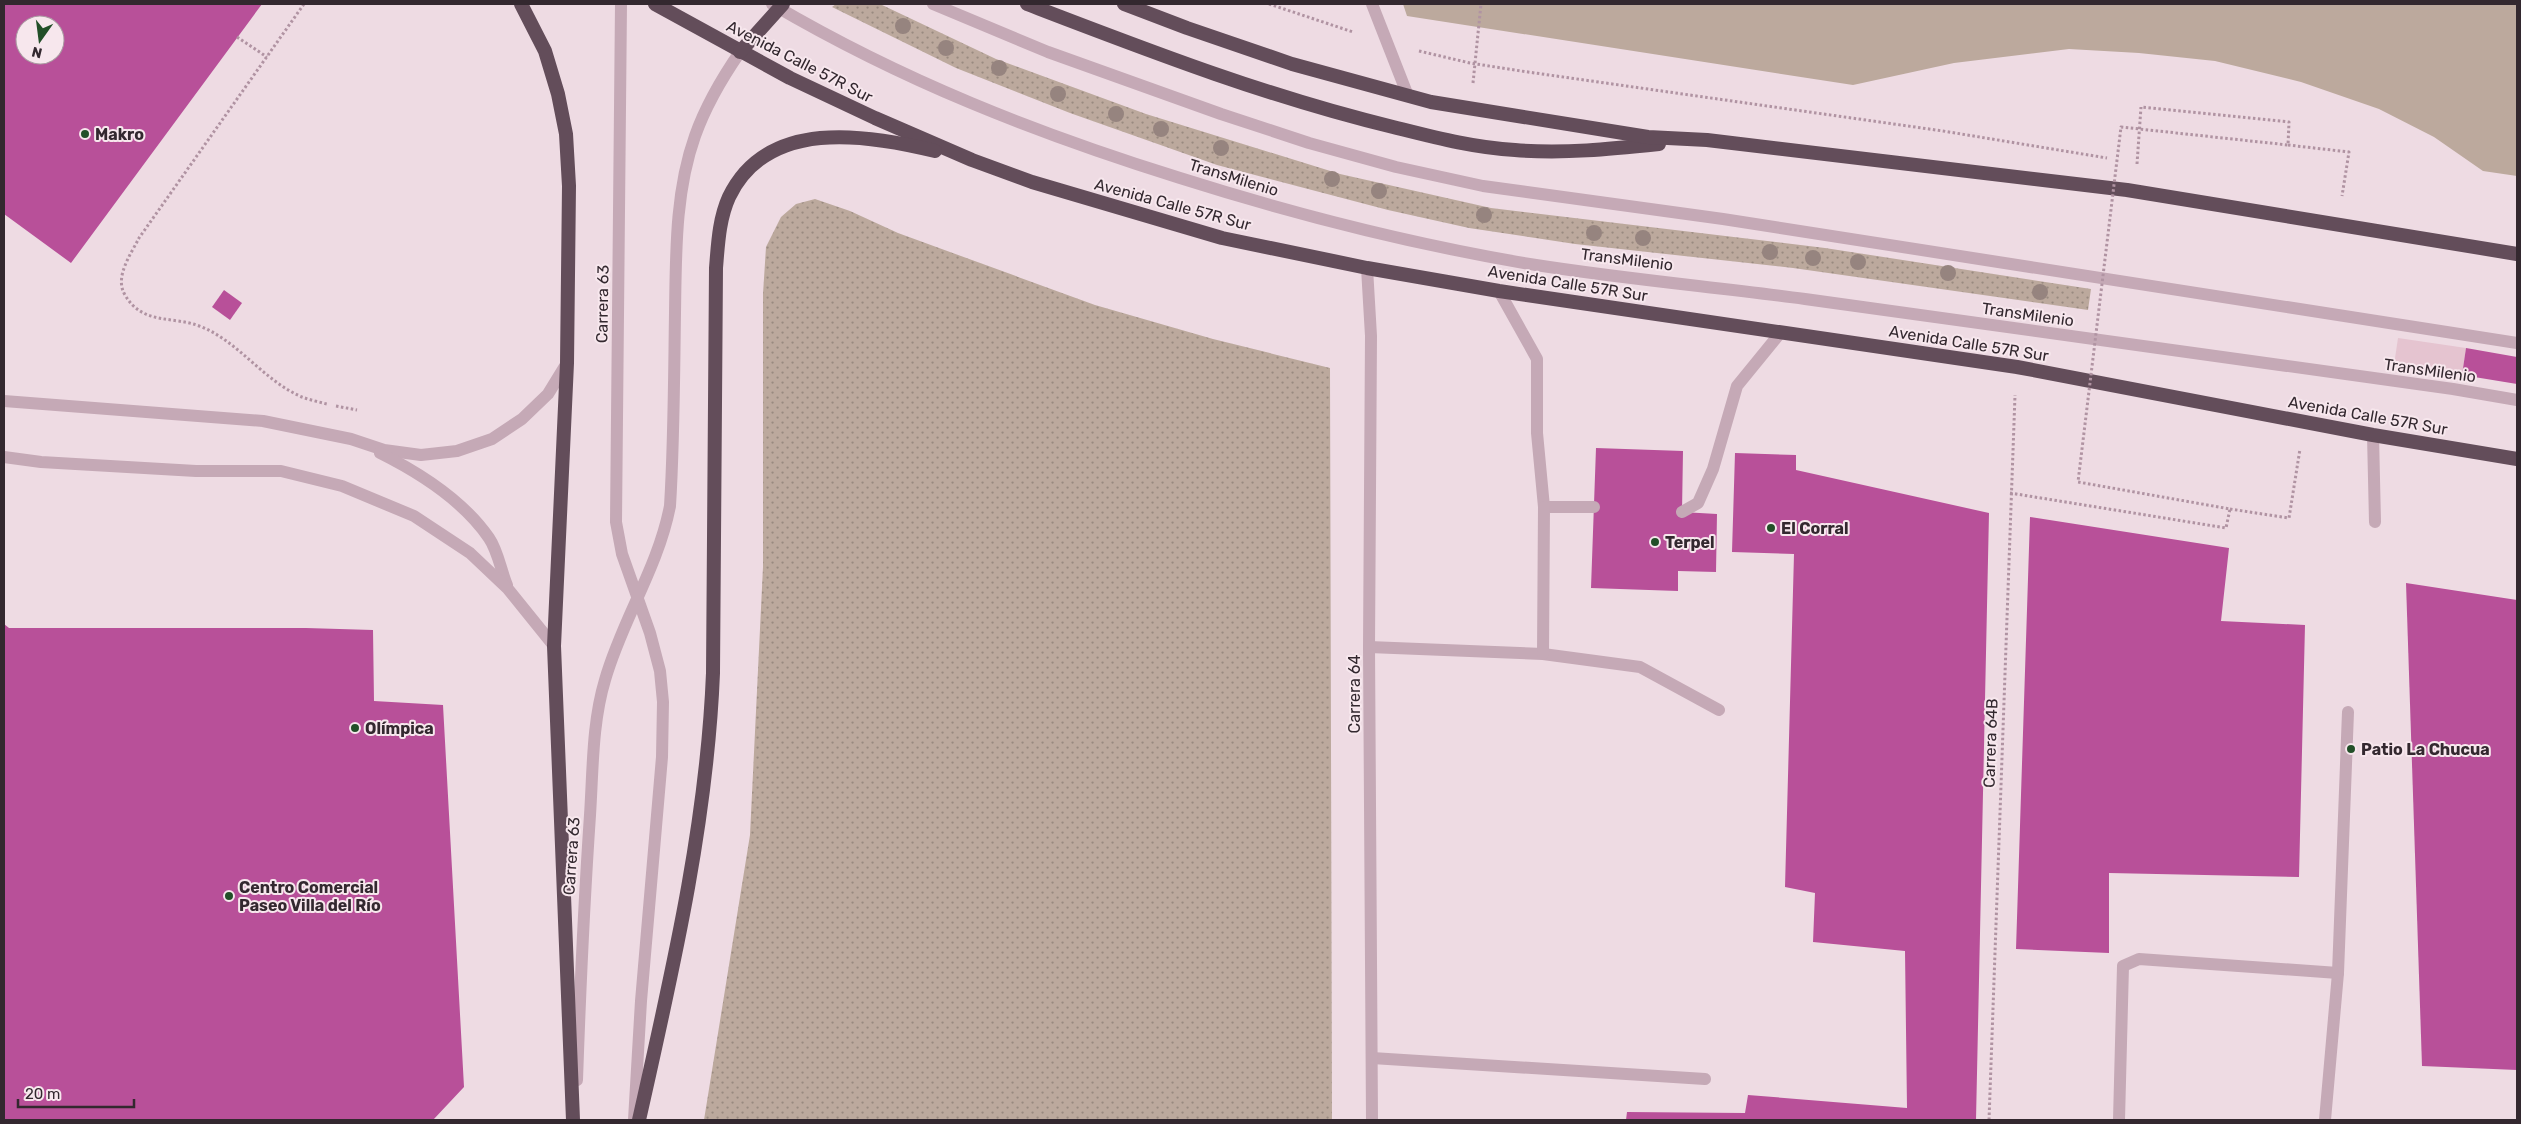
<svg xmlns="http://www.w3.org/2000/svg" width="2521" height="1124" font-family="Rubik,sans-serif">
<defs>
<pattern id="grass-dots" width="8" height="8" patternUnits="userSpaceOnUse" patternTransform="scale(1.25)"><rect width="8" height="8" fill="#bca99d"/><path d="M2 2h.1M6 6h.1" fill="none" stroke="#998a80" stroke-width="1.8" stroke-linecap="round"/></pattern>
</defs>
<rect width="100%" height="100%" fill="#eedbe3"/>
<g fill="url(#grass-dots)">
<path d="M836,4H880L996,59L1146,114L1340,174L1491,208L1825,248L2091,289L2088,310L1793,268L1575,244L1469,228L1388,210L1217,165L1070,113L956,68L832,7Z"/>
<path d="M815,199L850,211L898,233L1095,305L1213,339L1330,368L1332,1120H704L750,835L763,567V294L766,247L781,217L796,204Z"/>
</g>
<path fill="#bca99d" d="M1403,4H2517V176L2483,171L2434,137L2379,109L2301,82L2215,61L2139,53L2069,49L1954,63L1853,85L1407,16Z"/>
<path fill="#e5c4d0" d="M2398,338L2466,348L2462,375L2394,365Z"/>
<g fill="#b85099" fill-rule="evenodd">
<path d="M4,4H262L71,263L4,214ZM25,25H55V55H25Z"/>
<path d="M224,290L242,303L230,320L212,307Z"/>
<path d="M2466,348L2517,357V384L2462,375Z"/>
<path d="M1596,448L1683,451L1682,512L1717,514L1716,572L1678,571V591L1591,588Z"/>
<path d="M1735,453L1796,455V470L1989,513L1976,1120H1626L1627,1112L1745,1113L1748,1095L1907,1108L1905,951L1813,942L1815,893L1785,887L1794,554L1732,552Z"/>
<path d="M2030,517L2229,548L2221,621L2305,625L2299,877L2109,873V953L2016,949Z"/>
<path d="M2406,583L2517,600V1070L2422,1066Z"/>
<path d="M4,624L9,628H306L373,630L374,701L443,705L464,1087L433,1120H4Z"/>
</g>
<g fill="none" stroke-linecap="round" stroke-linejoin="round">
<g stroke="#b093a2" stroke-width="3" stroke-dasharray="2.5 2.5" stroke-linecap="butt">
<path d="M304,4L139,238C131,254 114,277 125,295C143,326 173,315 202,327C240,343 264,381 302,397C310,400 319,402 327,404"/>
<path d="M1269,4L1353,32"/>
<path d="M237,37L267,57"/>
<path d="M1419,51L1470,63L1521,71L1943,131L2107,158"/>
<path d="M1473,83L1481,4"/>
<path d="M2288,145L2349,152L2342,196"/>
<path d="M2137,164L2141,107"/>
<path d="M336,406L357,410"/>
<path d="M2230,509L2289,518L2300,449"/>
<path d="M1989,1120L2015,395"/>
</g>
<g stroke="#c5a9b6" stroke-width="12">
<path d="M772,4C903,81 1036,133 1180,178C1297,215 1415,245 1536,265C1625,279 1715,287 1805,299C2021,329 2237,359 2453,389L2517,400"/>
<path d="M933,4L1048,52L1221,114L1309,143L1396,167L1483,186L1723,219L2517,343"/>
<path d="M1372,4L1408,96"/>
<path d="M1499,291L1537,359V433L1544,507H1594"/>
<path d="M4,401L263,421L351,439L384,450L421,455L457,451L492,439L522,419L548,394L567,363"/>
<path d="M2373,435L2375,522"/>
<path d="M380,453C420,473 463,500 489,538C498,551 501,571 507,585"/>
<path d="M4,457L41,462L196,471H281L342,486L414,516L470,553L508,589L554,646"/>
<path d="M1682,512L1698,503L1713,469L1737,386L1781,332"/>
<path d="M1369,647L1543,654L1640,667L1719,710"/>
<path d="M1543,654L1544,507"/>
<path d="M1372,1058L1705,1079"/>
<path d="M2119,1120L2123,966L2139,959L2338,973"/>
<path d="M2325,1120L2338,973L2348,712"/>
</g>
<path stroke="#c5a9b6" stroke-width="12" d="M1367,268L1371,336L1369,647L1372,1120"/>
<g stroke="#c5a9b6" stroke-width="12">
<path d="M621,4L616,522L622,554L650,633L660,671L663,702L662,757L641,1001L634,1120"/>
<path d="M577,1080C580,992 584,904 590,815C593,770 592,723 605,680C622,620 658,568 670,506C674,442 674,377 675,313C676,254 675,192 695,136C706,105 722,78 740,52"/>
</g>
<g stroke="#634d5a" stroke-width="14">
<path d="M521,4L545,51L558,94L566,134L569,186L567,363L554,646L573,1120"/>
<path d="M655,4L790,78L875,118L972,160L1032,182L1222,238L1367,268L1499,291L2017,367L2373,435L2517,459"/>
<path d="M1027,4C1147,50 1268,97 1393,127C1433,137 1474,148 1515,150C1563,154 1611,149 1659,144"/>
<path d="M1124,4L1187,28L1292,64L1431,102L1648,137L1707,140L2127,190L2517,254"/>
<path d="M740,52L783,4"/>
<path d="M639,1120C672,973 707,824 713,673L716,268C718,244 719,219 729,197C767,118 866,134 935,151"/>
</g>
<path stroke="#b093a2" stroke-width="3" stroke-dasharray="2.5 2.5" stroke-linecap="butt" d="M2010,493L2226,528L2230,509L2078,482L2121,127L2288,145L2289,122L2141,107"/>
</g>
<g fill="#96847f">
<circle cx="903" cy="26" r="8"/>
<circle cx="946" cy="48" r="8"/>
<circle cx="999" cy="68" r="8"/>
<circle cx="1058" cy="94" r="8"/>
<circle cx="1116" cy="114" r="8"/>
<circle cx="1161" cy="129" r="8"/>
<circle cx="1221" cy="148" r="8"/>
<circle cx="1332" cy="179" r="8"/>
<circle cx="1379" cy="191" r="8"/>
<circle cx="1484" cy="215" r="8"/>
<circle cx="1594" cy="233" r="8"/>
<circle cx="1643" cy="238" r="8"/>
<circle cx="1770" cy="252" r="8"/>
<circle cx="1813" cy="258" r="8"/>
<circle cx="1858" cy="262" r="8"/>
<circle cx="1948" cy="273" r="8"/>
<circle cx="2040" cy="292" r="8"/>
</g>
<g fill="#224f28" stroke="#f7e7ed" stroke-width="2">
<circle cx="85" cy="134" r="5"/>
<circle cx="1771" cy="528" r="5"/>
<circle cx="1655" cy="542" r="5"/>
<circle cx="355" cy="728" r="5"/>
<circle cx="2351" cy="749" r="5"/>
<circle cx="229" cy="896" r="5"/>
</g>
<g text-anchor="middle" stroke-width="4" stroke-linejoin="round" paint-order="stroke">
<g font-size="16" fill="#33282f" stroke="#f7e7ed">
<text transform="translate(800 61) rotate(27)" y="6">Avenida Calle 57R Sur</text>
<text transform="translate(1234 177) rotate(17)" y="6">TransMilenio</text>
<text transform="translate(1173 204) rotate(15)" y="6">Avenida Calle 57R Sur</text>
<text transform="translate(1627 259) rotate(7)" y="6">TransMilenio</text>
<text transform="translate(1568 283) rotate(9)" y="6">Avenida Calle 57R Sur</text>
<text transform="translate(602 304) rotate(-89)" y="6">Carrera 63</text>
<text transform="translate(2028 314) rotate(8)" y="6">TransMilenio</text>
<text transform="translate(1969 343) rotate(9)" y="6">Avenida Calle 57R Sur</text>
<text transform="translate(2430 370) rotate(8)" y="6">TransMilenio</text>
<text transform="translate(2368 415) rotate(10)" y="6">Avenida Calle 57R Sur</text>
<text transform="translate(1354 694) rotate(-90)" y="6">Carrera 64</text>
<text transform="translate(1990 743) rotate(-88)" y="6">Carrera 64B</text>
<text transform="translate(571 856) rotate(-86)" y="6">Carrera 63</text>
</g>
<g font-size="16" font-weight="bold" fill="#33282f" stroke="#f7e7ed" text-anchor="start">
<text x="95" y="140">Makro</text>
<text x="1781" y="534">El Corral</text>
<text x="1665" y="548">Terpel</text>
<text x="365" y="734">Olímpica</text>
<text x="2361" y="755">Patio La Chucua</text>
<text x="239" y="893">Centro Comercial<tspan x="239" dy="18">Paseo Villa del Río</tspan></text>
</g>
</g>
<rect width="2521" height="1124" fill="none" stroke="#33282f" stroke-width="10"/>
<g transform="translate(40 40) rotate(194)"><circle r="24" fill="#f7e7ed" stroke="#a99ba1"/>
<path d="M0-4L9 19L0 12L-9 19Z" fill="#224f28"/>
<text y="-8" font-size="14" font-weight="bold" text-anchor="middle" fill="#33282f">N</text>
</g>
<path d="M18 1099v8h116v-8" fill="none" stroke="#33282f" stroke-width="2.5"/>
<text x="25" y="1099" font-size="15" fill="#33282f" stroke="#f7e7ed" stroke-width="4" paint-order="stroke">20 m</text>
</svg>
